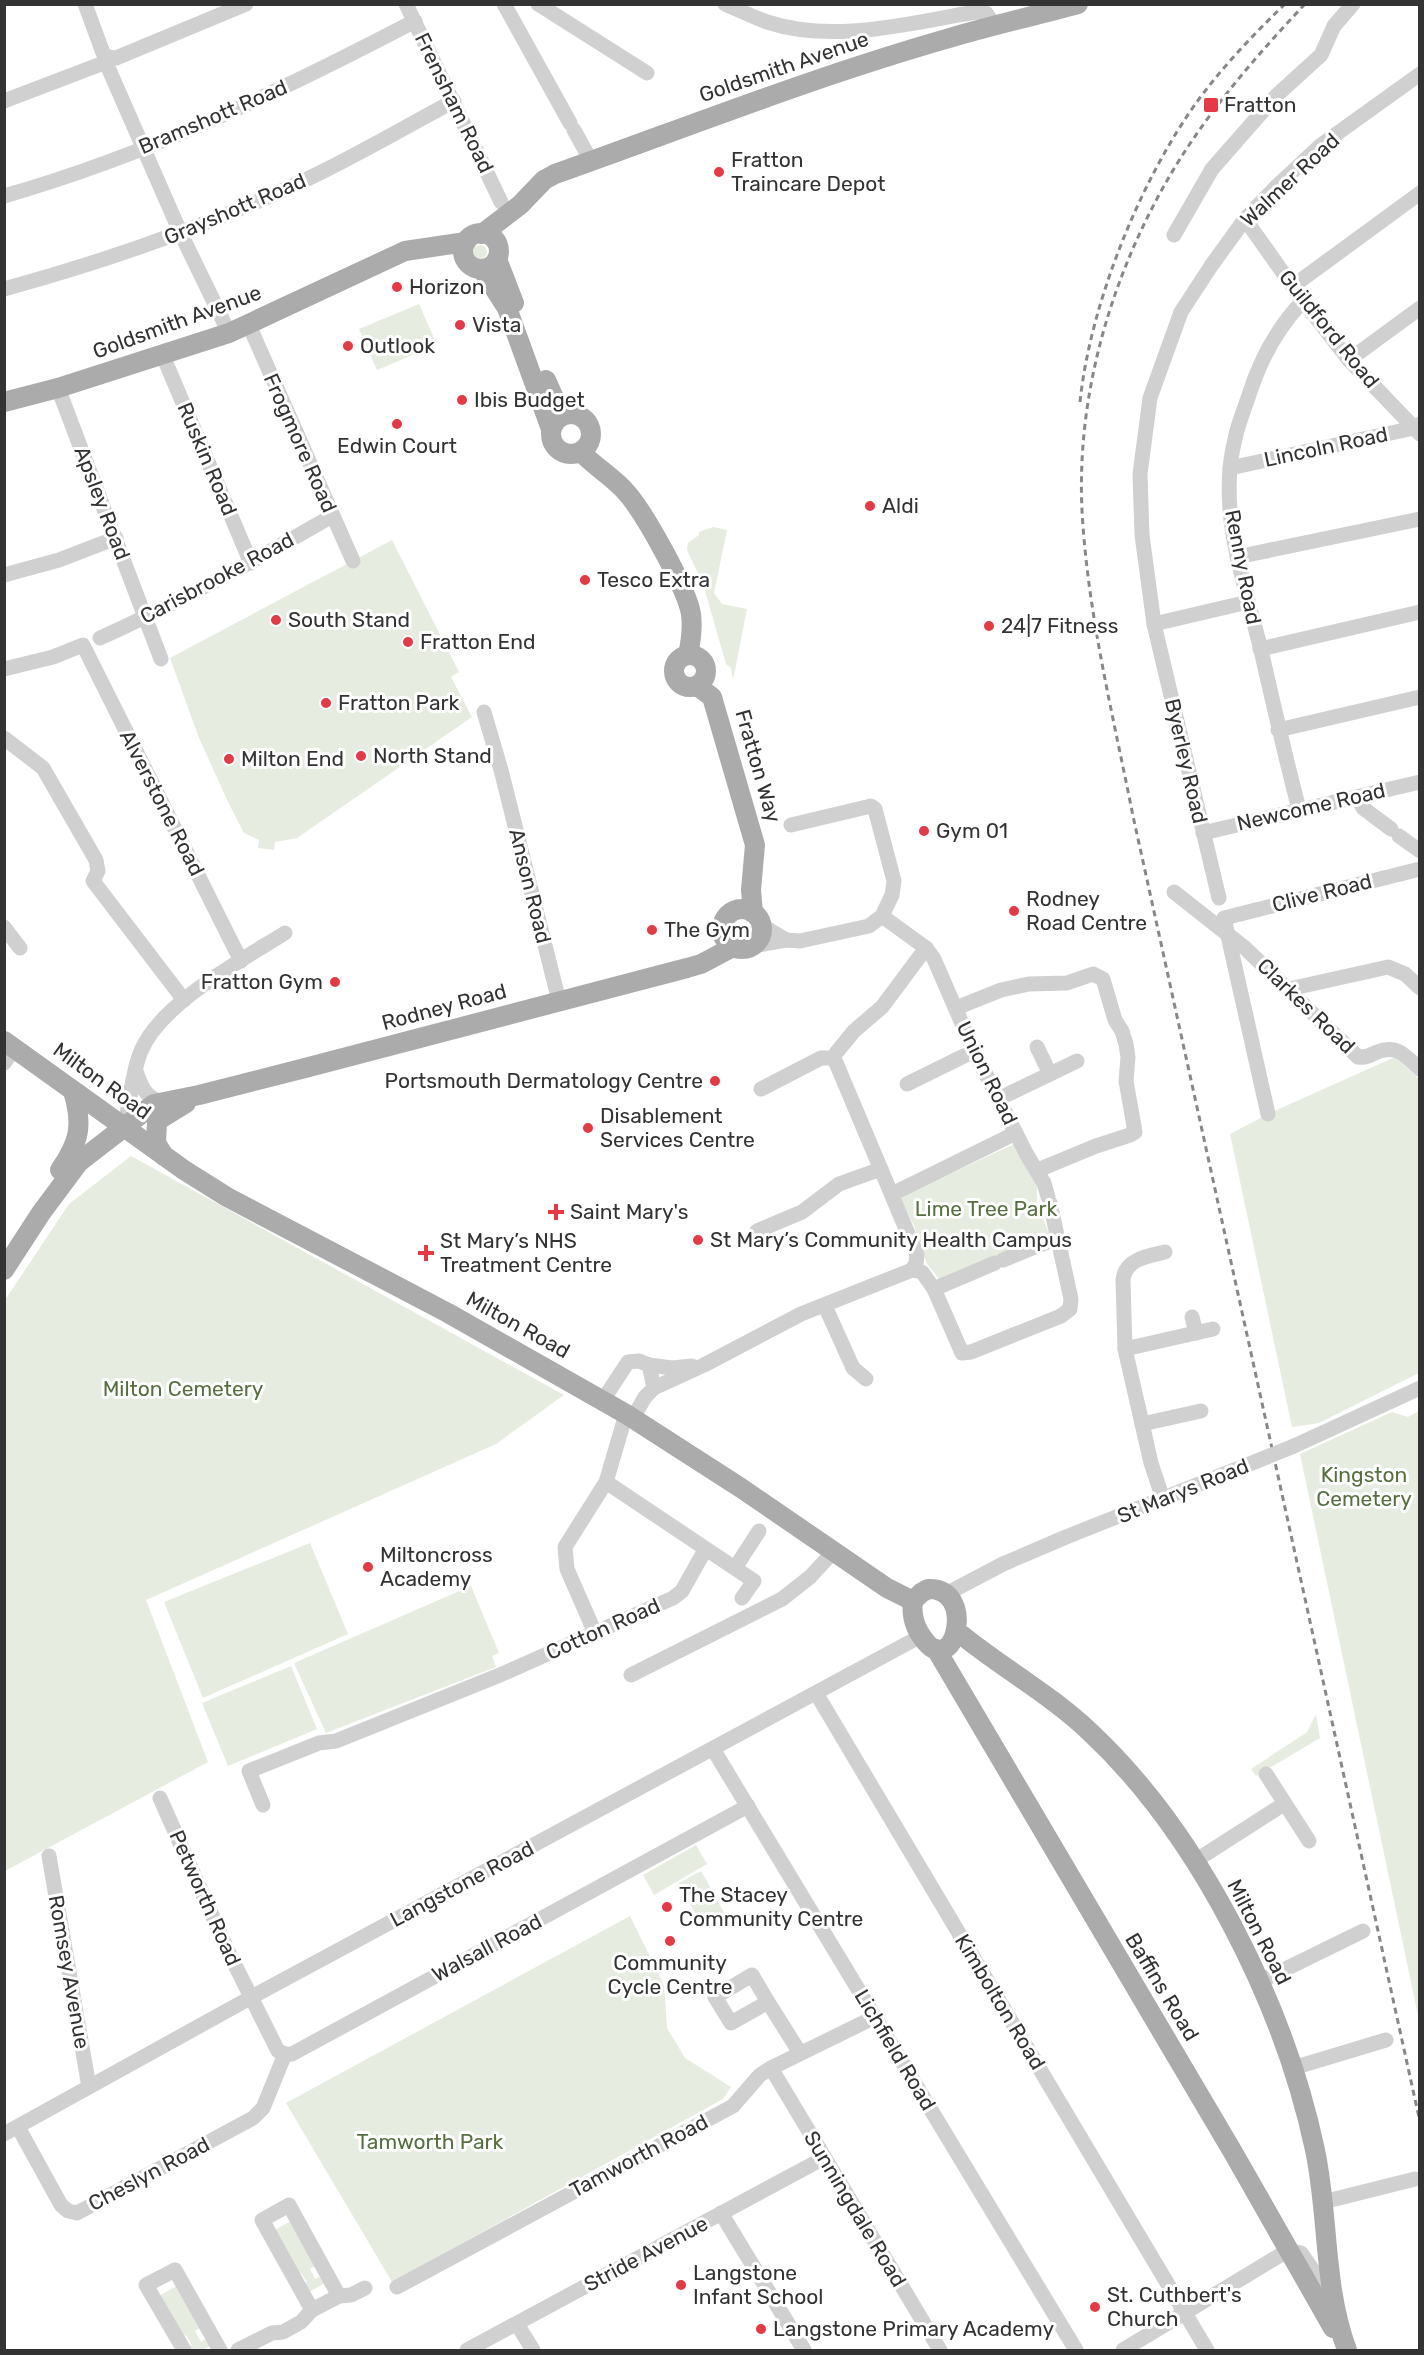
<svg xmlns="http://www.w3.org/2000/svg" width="1424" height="2355" font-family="Rubik,sans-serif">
<rect width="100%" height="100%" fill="#fff"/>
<g fill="#e6ecdf">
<circle cx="480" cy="252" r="7"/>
<path d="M419,304L437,345L377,370L359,329Z"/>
<path d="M713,527L727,530L714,593L722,604L747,609L733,680L731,668L726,664L703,584L687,550L688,543L699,535V532Z"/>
<path d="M392,540L459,672L451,677L472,717L297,838L275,842L274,850L258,848L259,840L244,833L229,804L199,738L170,658Z"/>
<path d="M1395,1057L1419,1079V1373L1319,1423L1292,1427L1230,1134L1268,1114Z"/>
<path d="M1014,1144L1037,1185V1200L1049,1234L939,1279L927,1264L914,1226L900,1197Z"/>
<path d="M131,1156L564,1395L496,1444L146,1600L208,1762L5,1871V1300L69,1204Z"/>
<path d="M1419,1411V2020L1300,1454L1392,1412L1408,1417Z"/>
<path d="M310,1543L348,1634L203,1698L164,1602Z"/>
<path d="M471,1586L499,1653L492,1656L496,1667L326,1733L294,1663Z"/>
<path d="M291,1666L317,1729L228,1766L202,1703Z"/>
<path d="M1316,1714L1320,1738L1256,1776L1251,1769L1307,1732Z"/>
<path d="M696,1845L707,1864L654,1895L643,1875Z"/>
<path d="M701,1871L726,1916L703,1928L679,1883Z"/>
<path d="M630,1916L664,1985L667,2028L685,2058L731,2087L723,2099L392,2282L286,2103Z"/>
<path d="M291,2221L316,2265L310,2269L315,2279L321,2276L325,2283L306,2294L301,2286L307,2282L301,2273L296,2276L271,2232Z"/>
<path d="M177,2286L201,2327L195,2331L201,2342L207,2338L211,2346L203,2350H187L186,2348L192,2345L186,2335L181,2338L157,2297Z"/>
</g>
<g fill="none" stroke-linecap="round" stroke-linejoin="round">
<g stroke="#d0d0d0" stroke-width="15">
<path d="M85,4L103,53L108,57L116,58L246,4"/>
<path d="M406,4L501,202"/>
<path d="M504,4L570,123"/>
<path d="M538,4L647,73"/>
<path d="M725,4C739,10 753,17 767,22C835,44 908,23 976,12L986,13L995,26"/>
<path d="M4,101L101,64L107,65L181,234L229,333"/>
<path d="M574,130L591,161"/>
<path d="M4,196C148,155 283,90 415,21"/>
<path d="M1245,219L1303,301L1349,360L1420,434"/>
<path d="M1174,235L1212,169L1277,95L1321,55L1334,26L1353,4"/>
<path d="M1293,286L1420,193"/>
<path d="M4,289C106,261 205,227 301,182C353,158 403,128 454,101"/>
<path d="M249,325L353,561"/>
<path d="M163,356L251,563"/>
<path d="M1349,360L1420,308"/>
<path d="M58,388L161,659"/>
<path d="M1230,468L1414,428L1420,424"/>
<path d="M1237,557L1420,519"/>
<path d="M4,575L59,560L116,538"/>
<path d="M1154,624L1248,602"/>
<path d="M100,638C180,602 256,560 332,516"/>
<path d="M1260,649L1420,612"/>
<path d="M4,669L53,657L83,645L241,961"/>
<path d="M484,712L501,770L559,1001"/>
<path d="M1278,730L1420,697"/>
<path d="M4,738L43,768L96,860L98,871L93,881L184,1000"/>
<path d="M1357,797L1363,808L1391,829"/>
<path d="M1299,809C1285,756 1273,703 1261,650C1244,582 1217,509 1235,439C1238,424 1244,410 1249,395C1260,360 1277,328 1303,301"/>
<path d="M1203,833L1420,782"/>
<path d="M1399,836L1420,851"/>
<path d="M1174,892L1245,948L1358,1057C1366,1058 1371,1055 1377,1052C1398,1044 1405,1056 1420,1069"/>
<path d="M1219,898L1154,624L1142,535L1140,474L1150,398L1181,312L1211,266L1245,219L1277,186L1321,145L1420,74"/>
<path d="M882,916L926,948L934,959L974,1051L1027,1155L1044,1183L1048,1197"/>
<path d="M761,925L786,940"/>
<path d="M4,927L20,948"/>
<path d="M753,946L786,940L800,941L869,926L882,916L892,895L894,881L875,809L871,806L791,825"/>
<path d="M1289,989L1388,967L1405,974L1420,988"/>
<path d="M956,1008L1001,990L1029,984L1067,983L1093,974L1103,979L1115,1020L1122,1031L1126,1044L1128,1057L1126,1081L1135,1132L1130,1135L1096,1146L1038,1170"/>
<path d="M1037,1047L1050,1074"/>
<path d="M836,1053L854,1031L882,1007L926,948"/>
<path d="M4,1063L15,1048"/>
<path d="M136,1071C141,1086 145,1097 161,1102"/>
<path d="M907,1084L974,1051"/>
<path d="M761,1089L821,1058H834L917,1255L916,1263L912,1270"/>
<path d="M1000,1098L1077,1061"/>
<path d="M1268,1114L1224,918L1420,869"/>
<path d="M124,1127C131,1101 131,1075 141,1051C161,1003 242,960 285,933"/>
<path d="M892,1194L1016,1133"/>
<path d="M757,1231L802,1212L839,1184L881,1169"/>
<path d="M1003,1260L1057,1238"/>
<path d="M934,1289L995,1263"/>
<path d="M825,1306L853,1368L866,1379"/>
<path d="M1192,1317L1196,1333"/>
<path d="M1125,1349L1213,1329"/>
<path d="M649,1365L672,1368L692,1366"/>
<path d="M603,1400L628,1362L639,1361L649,1365L654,1388"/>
<path d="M626,1414L606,1482L754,1581L742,1598"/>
<path d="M633,1418L645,1397L654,1388L704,1365L801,1314L912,1270L922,1272L934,1289L962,1353L971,1352L1061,1316L1070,1309L1071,1299L1050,1203"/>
<path d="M1142,1424L1201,1411"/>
<path d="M1294,1446L1420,1388"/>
<path d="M1163,1499L1151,1463L1125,1349L1123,1280C1125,1259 1148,1256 1165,1252"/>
<path d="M735,1568L759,1531"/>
<path d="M946,1594L1003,1564L1066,1537L1257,1461"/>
<path d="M595,1633L567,1569L565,1547L606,1482"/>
<path d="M631,1675L782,1599L810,1577L834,1551"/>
<path d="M816,1693L1207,2350"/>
<path d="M713,1749L1076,2350"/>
<path d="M1266,1774L1309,1841"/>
<path d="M160,1798L227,1949L278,2051L285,2054H292L748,1806"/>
<path d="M263,1805L249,1771L319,1743L336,1741L500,1675L673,1598L682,1591L705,1550"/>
<path d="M49,1856L89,2087"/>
<path d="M1195,1861L1284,1804"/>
<path d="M1259,1982L1363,1931"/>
<path d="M768,2002L752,1975L715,1997L731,2023L768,2002L800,2053"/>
<path d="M771,2068L940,2350"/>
<path d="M1293,2068L1386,2040"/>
<path d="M18,2127L61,2205L68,2211L77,2213L253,2118L263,2108L285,2054"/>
<path d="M4,2134L250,1998L921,1636"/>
<path d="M1323,2202L1415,2179"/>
<path d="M721,2213L804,2350"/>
<path d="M397,2287L733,2106L760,2075L771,2068L875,2017"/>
<path d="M312,2310L262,2220L289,2205L339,2296"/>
<path d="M517,2324L533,2350"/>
<path d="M184,2350L146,2285L175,2270L220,2350"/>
<path d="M238,2350L272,2333L283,2332L301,2322L312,2310L339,2296L351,2295L365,2288"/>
<path d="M467,2350L824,2158"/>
<path d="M1123,2350L1287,2251L1301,2253L1331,2296"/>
</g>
<g stroke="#ababab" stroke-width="20">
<circle cx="481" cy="251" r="18"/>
<path d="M482,234L520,205L544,180L555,174C685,128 813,77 946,39C989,26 1034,16 1078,4"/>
<path d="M497,259L514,303"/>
<path d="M482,269L507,308L551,429"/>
<path d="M546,380L555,400L570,414"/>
<path d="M4,402L58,388L229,333L405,251L466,242"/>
<circle cx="571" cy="434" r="20"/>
<path d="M581,452C595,467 613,477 626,492C644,512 687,589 691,614C693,629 691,641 688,655"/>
<circle cx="690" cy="671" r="16"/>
<path d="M697,686L712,697L755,845L751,890L753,913"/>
<circle cx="742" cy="929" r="20"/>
<path d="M4,1041L184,1170L227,1197L448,1313L626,1414L741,1488L887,1588L913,1601"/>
<path d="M164,1156L156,1143L157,1121L186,1103"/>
<path d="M60,1170C80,1141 83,1125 73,1091"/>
<path d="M4,1270L41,1213L79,1162L154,1104L199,1095L305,1068L687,968L701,964L733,947"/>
<path d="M928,1589C977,1587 955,1679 925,1641C915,1629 911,1616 913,1601L921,1593Z"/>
<path d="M956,1633L963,1636C1004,1669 1051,1695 1090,1732C1199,1834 1284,2004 1315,2150C1329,2216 1323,2286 1347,2350"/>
<path d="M936,1649L1234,2154L1333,2328"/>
</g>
<g stroke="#888" stroke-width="3" stroke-dasharray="6 4.5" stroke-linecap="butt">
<path d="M1305,4C1258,54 1211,108 1175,167C1111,273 1073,401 1083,526C1090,623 1114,720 1133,816L1420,2122"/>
<path d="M1080,402C1090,304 1141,178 1199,99C1225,64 1254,34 1285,4"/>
</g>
<path stroke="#d0d0d0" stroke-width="15" d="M1257,1461L1294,1446"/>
</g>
<g fill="#e63946" stroke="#fff" stroke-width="2">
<rect x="1203" y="97" width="16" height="16" rx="3"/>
<circle cx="719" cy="172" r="6"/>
<circle cx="397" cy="287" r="6"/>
<circle cx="460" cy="325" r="6"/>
<circle cx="348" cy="346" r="6"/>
<circle cx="462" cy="400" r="6"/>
<circle cx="397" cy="424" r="6"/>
<circle cx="870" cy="506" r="6"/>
<circle cx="585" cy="580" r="6"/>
<circle cx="276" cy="620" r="6"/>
<circle cx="989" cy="626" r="6"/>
<circle cx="408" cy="642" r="6"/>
<circle cx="326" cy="703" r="6"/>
<circle cx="361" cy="756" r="6"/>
<circle cx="229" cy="759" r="6"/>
<circle cx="924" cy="831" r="6"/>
<circle cx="1014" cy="911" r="6"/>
<circle cx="652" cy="930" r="6"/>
<circle cx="335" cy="982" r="6"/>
<circle cx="715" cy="1081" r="6"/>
<circle cx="588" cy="1128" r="6"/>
<path d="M553 1203h6v6h6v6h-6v6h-6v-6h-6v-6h6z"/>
<circle cx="698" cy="1240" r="6"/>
<path d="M423 1244h6v6h6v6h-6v6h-6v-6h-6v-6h6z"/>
<circle cx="368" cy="1567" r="6"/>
<circle cx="667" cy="1907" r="6"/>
<circle cx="670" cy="1941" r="6"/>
<circle cx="681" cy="2285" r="6"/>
<circle cx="1095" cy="2307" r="6"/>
<circle cx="761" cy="2329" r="6"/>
</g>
<g text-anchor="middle" stroke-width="6" stroke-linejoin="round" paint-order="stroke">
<g font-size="21" fill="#333" stroke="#fff">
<text transform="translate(784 67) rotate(-19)" y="7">Goldsmith Avenue</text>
<text transform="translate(454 103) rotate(64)" y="7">Frensham Road</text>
<text transform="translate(213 117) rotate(-23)" y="7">Bramshott Road</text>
<text transform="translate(1290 180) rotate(-43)" y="7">Walmer Road</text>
<text transform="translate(235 209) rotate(-23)" y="7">Grayshott Road</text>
<text transform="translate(177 322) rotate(-20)" y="7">Goldsmith Avenue</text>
<text transform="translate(1329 329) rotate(51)" y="7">Guildford Road</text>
<text transform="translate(300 443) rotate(66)" y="7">Frogmore Road</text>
<text transform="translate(1326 447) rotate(-12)" y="7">Lincoln Road</text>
<text transform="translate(207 459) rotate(67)" y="7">Ruskin Road</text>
<text transform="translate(102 503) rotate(69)" y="7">Apsley Road</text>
<text transform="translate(1243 567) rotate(79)" y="7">Renny Road</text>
<text transform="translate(217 578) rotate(-28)" y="7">Carisbrooke Road</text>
<text transform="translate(1186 761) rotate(77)" y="7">Byerley Road</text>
<text transform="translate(758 766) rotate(74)" y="7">Fratton Way</text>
<text transform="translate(162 803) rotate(63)" y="7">Alverstone Road</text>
<text transform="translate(1311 807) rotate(-13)" y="7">Newcome Road</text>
<text transform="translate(530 886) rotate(76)" y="7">Anson Road</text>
<text transform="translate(1322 893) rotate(-14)" y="7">Clive Road</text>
<text transform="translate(1306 1006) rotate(44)" y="7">Clarkes Road</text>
<text transform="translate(444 1007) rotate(-15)" y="7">Rodney Road</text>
<text transform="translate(987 1073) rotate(64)" y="7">Union Road</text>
<text transform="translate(102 1081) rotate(36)" y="7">Milton Road</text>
<text transform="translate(518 1325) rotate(29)" y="7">Milton Road</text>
<text transform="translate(1183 1491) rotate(-22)" y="7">St Marys Road</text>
<text transform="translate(603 1629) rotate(-24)" y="7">Cotton Road</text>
<text transform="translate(462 1884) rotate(-28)" y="7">Langstone Road</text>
<text transform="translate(205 1898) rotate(66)" y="7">Petworth Road</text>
<text transform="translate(1259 1932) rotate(63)" y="7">Milton Road</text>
<text transform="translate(487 1948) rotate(-28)" y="7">Walsall Road</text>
<text transform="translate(69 1972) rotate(80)" y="7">Romsey Avenue</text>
<text transform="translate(1162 1987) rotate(59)" y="7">Baffins Road</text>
<text transform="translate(1000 2002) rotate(59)" y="7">Kimbolton Road</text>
<text transform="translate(895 2050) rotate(59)" y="7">Lichfield Road</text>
<text transform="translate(639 2156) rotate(-28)" y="7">Tamworth Road</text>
<text transform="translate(149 2174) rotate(-28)" y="7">Cheslyn Road</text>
<text transform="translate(855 2209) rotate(59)" y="7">Sunningdale Road</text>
<text transform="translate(646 2254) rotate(-28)" y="7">Stride Avenue</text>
</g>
<g font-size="21" fill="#333" stroke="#fff" text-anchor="start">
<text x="1224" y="112">Fratton</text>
<text x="731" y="167">Fratton<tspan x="731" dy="24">Traincare Depot</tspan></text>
<text x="409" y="294">Horizon</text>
<text x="472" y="332">Vista</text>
<text x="360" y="353">Outlook</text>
<text x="474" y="407">Ibis Budget</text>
<text x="397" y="453" text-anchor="middle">Edwin Court</text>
<text x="882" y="513">Aldi</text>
<text x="597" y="587">Tesco Extra</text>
<text x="288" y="627">South Stand</text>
<text x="1001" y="633">24|7 Fitness</text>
<text x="420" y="649">Fratton End</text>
<text x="338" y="710">Fratton Park</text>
<text x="373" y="763">North Stand</text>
<text x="241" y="766">Milton End</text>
<text x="936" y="838">Gym 01</text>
<text x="1026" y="906">Rodney<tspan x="1026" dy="24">Road Centre</tspan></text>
<text x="664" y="937">The Gym</text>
<text x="323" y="989" text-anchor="end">Fratton Gym</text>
<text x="703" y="1088" text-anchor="end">Portsmouth Dermatology Centre</text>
<text x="600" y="1123">Disablement<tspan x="600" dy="24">Services Centre</tspan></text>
<text x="570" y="1219">Saint Mary's</text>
<text x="710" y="1247">St Mary’s Community Health Campus</text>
<text x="440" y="1248">St Mary’s NHS<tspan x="440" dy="24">Treatment Centre</tspan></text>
<text x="380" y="1562">Miltoncross<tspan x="380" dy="24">Academy</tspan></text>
<text x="679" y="1902">The Stacey<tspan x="679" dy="24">Community Centre</tspan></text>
<text x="670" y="1970" text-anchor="middle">Community<tspan x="670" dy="24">Cycle Centre</tspan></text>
<text x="693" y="2280">Langstone<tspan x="693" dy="24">Infant School</tspan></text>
<text x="1107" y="2302">St. Cuthbert's<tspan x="1107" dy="24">Church</tspan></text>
<text x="773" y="2336">Langstone Primary Academy</text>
</g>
<g font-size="21" fill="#56703f" stroke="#fff">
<text x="986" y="1216">Lime Tree Park</text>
<text x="183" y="1396">Milton Cemetery</text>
<text x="1364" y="1482">Kingston<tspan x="1364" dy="24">Cemetery</tspan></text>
<text x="430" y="2149">Tamworth Park</text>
</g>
</g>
<rect width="1424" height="2355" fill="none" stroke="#333333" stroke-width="12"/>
</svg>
